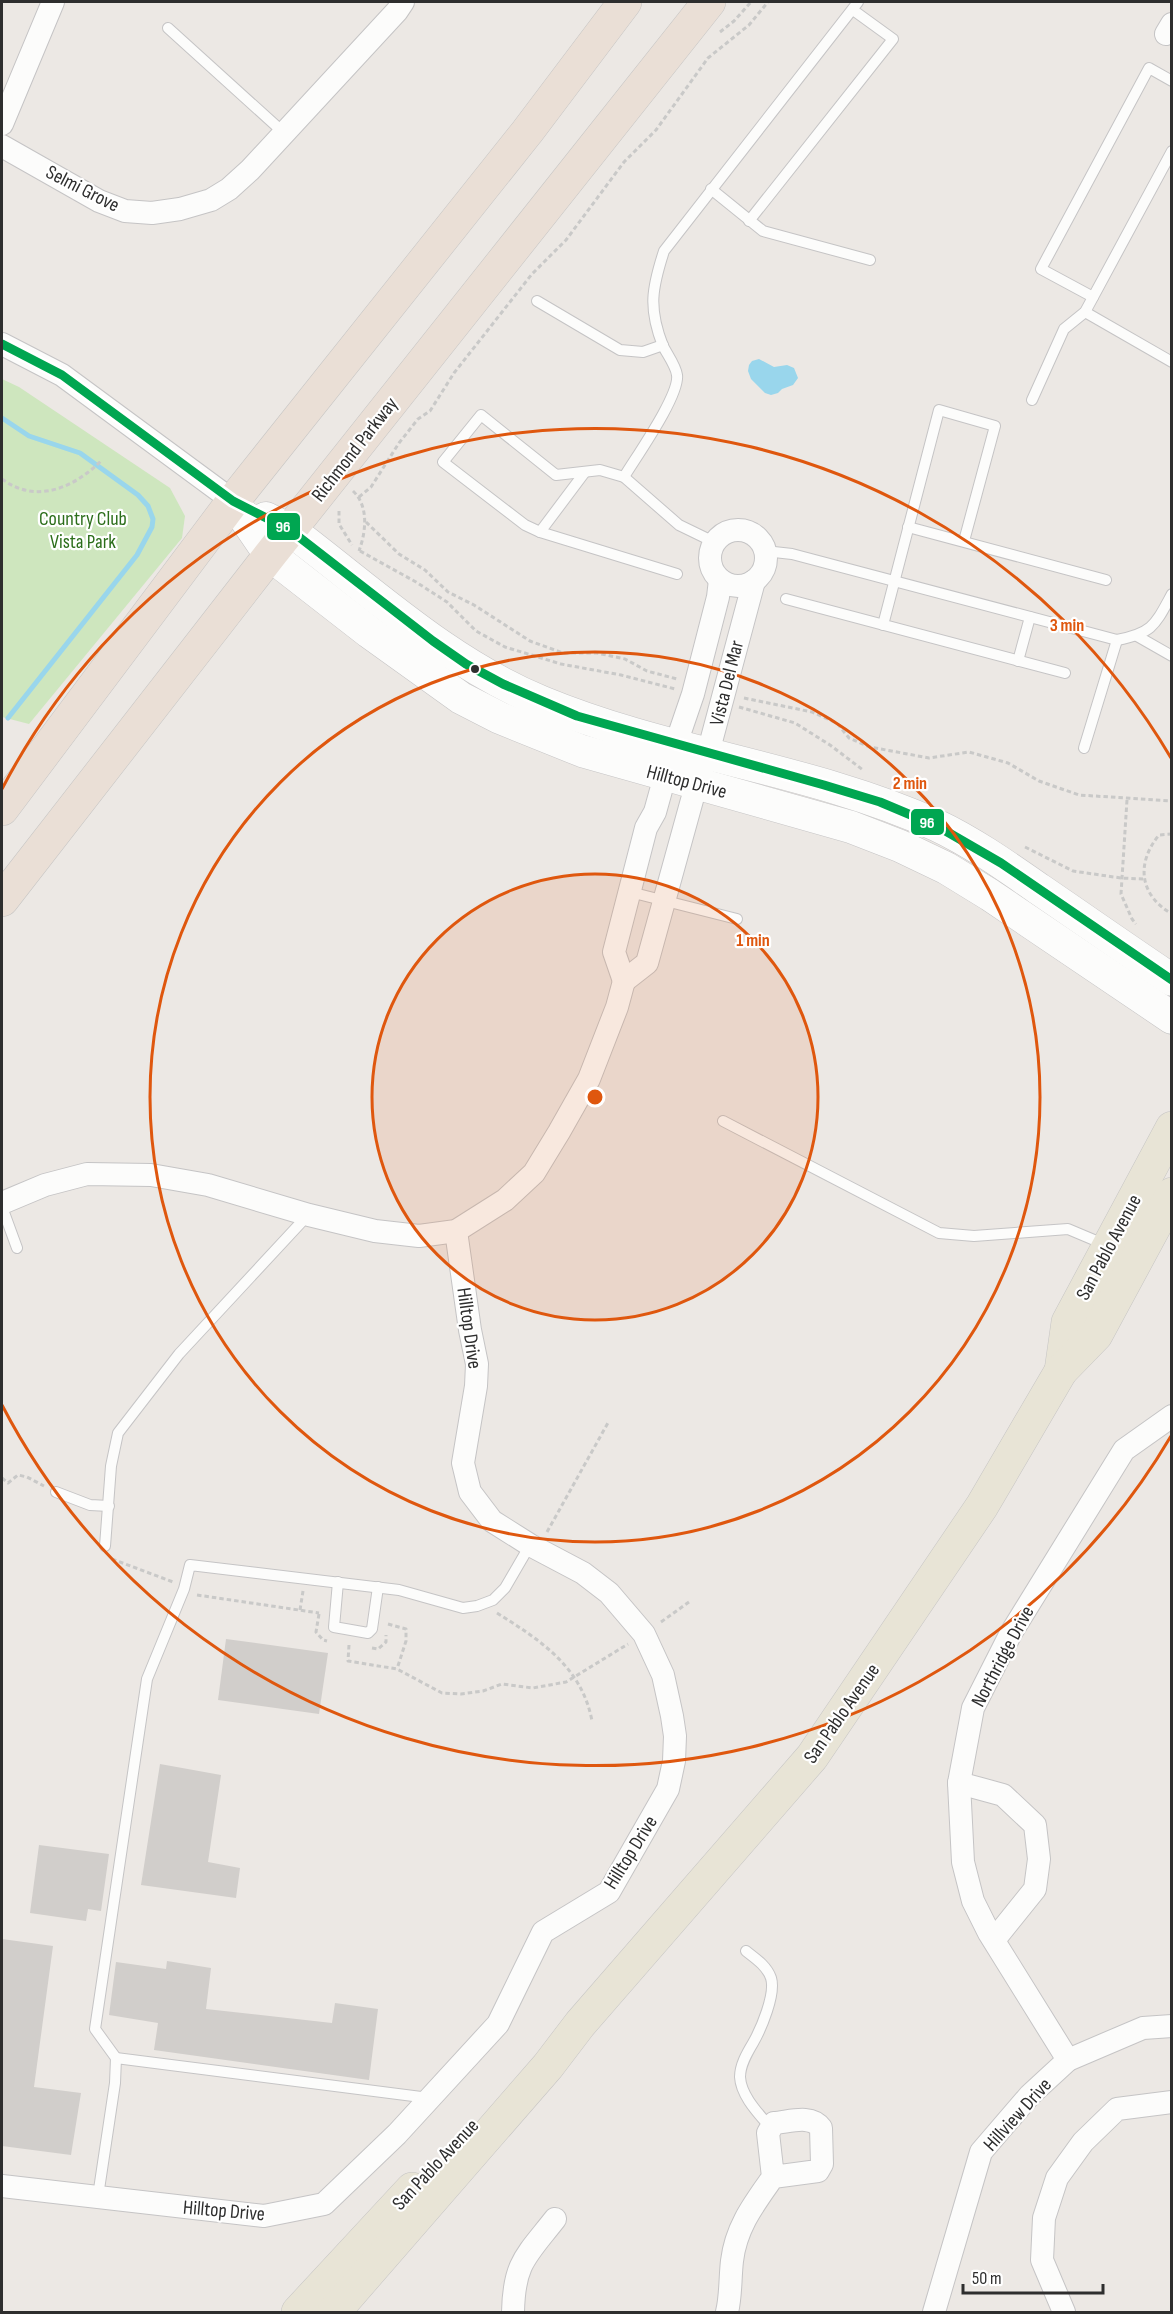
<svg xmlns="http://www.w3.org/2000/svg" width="1173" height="2314" font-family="'Sofia Sans Condensed',sans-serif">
<rect width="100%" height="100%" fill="#ece8e4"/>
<path fill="#cee6be" d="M2,379L19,387L170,488L185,516L182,538L29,724L2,717Z"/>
<path fill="#99d6ec" d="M759,359L774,367L787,365L794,368L798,378L793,385L782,389L778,393L771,395L765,393L751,379L748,371L749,365L752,361Z"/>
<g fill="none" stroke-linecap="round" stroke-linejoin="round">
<path stroke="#99d6ec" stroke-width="5" d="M2,418L29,436L80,453L138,495L148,506L153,519L152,527L137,555L8,718"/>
</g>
<g fill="#d1cecb">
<path d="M226,1639L328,1653L319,1714L218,1700Z"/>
<path d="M160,1764L221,1775L208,1862L240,1868L236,1898L141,1885Z"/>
<path d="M39,1845L109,1854L101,1911L88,1909L86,1921L30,1913Z"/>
<path d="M2,1939L53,1946L34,2087L81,2093L71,2155L2,2146Z"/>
<path d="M167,1961L211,1968L206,2009L332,2023L335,2003L378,2009L369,2080L154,2050L158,2023L109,2015L116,1962L166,1969Z"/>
</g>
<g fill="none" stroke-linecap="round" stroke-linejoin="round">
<defs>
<g id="lane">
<path d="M168,28L284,133"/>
<path d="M711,189L763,231L870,260"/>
<path d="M749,221L893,39L853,10"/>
<path d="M1093,297L1041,269L1149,68L1172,81"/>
<path d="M537,301L620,350L643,352L663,345"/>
<path d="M1085,312L1172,362"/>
<path d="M1032,400L1064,329L1085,312L1172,151"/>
<path d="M624,477C636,457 680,395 677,375C676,366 667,354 663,346C648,308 652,288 664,251L858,2"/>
<path d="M908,527L1106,580"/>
<path d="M540,532L585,472"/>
<path d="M765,551L792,554L1117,640C1153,633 1155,625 1172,594"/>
<path d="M677,574L540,532L525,525L443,462L481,415L556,475L600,470L624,477L679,525L714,542"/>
<path d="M786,599L1065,673"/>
<path d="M883,625L939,410L995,426L964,541"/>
<path d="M1137,636L1172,656"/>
<path d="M1018,661L1030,617"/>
<path d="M1084,748L1117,640"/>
<path d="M630,892L737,919"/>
<path d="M723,1121L939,1233L974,1236L1068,1229L1106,1245"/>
<path d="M2,1207L17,1248"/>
<path d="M56,1492L90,1505L109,1506"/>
<path d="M105,1546L111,1466L118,1433L179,1354L308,1215"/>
<path d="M338,1582L334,1627L368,1633L372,1629L378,1587"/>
<path d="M746,1951C755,1958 767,1966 771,1978C776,1994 761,2029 753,2043C747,2053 740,2065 740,2077C741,2096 759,2114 770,2127"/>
<path d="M116,2058L95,2029L147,1679L184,1589L190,1565L399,1590L463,1608L477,1606L493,1600L505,1588L530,1545"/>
<path d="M98,2196L115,2083L116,2058L429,2098"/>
</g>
<g id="street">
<path d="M1166,34L1172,24"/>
<path d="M2,124L53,2"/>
<path d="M2,146L99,201L125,211L152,213L180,209L211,200L229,189L250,170L397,11L403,2"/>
<path d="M2,344L62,375L233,501"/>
<circle cx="738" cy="558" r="28"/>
<path d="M624,981L647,963L692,800L708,753L754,581"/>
<path d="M624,981L614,952L646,828L655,812L665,776L693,694L718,597L720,580"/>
<path d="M2,1203L45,1185L87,1174L151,1175L208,1185L309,1215L375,1231L419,1236L456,1231L505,1200L534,1173L559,1132L589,1079L617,1007L624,981"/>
<path d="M959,1783L1003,1795L1035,1825L1039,1859L1035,1889L994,1940"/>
<path d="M1068,2060L989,1933L973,1901L963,1862L959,1783L973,1708L1011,1633L1124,1450L1172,1416"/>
<path d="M2,2186L264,2216L324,2204L397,2134L498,2024L543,1932L609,1892L668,1789L674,1761L675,1736L672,1716L663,1675L644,1634L609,1593L583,1573L530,1545L492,1521L470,1492L463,1463L476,1386L477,1364L470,1330L456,1231"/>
<path d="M513,2312C514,2263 526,2256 555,2219"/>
<path d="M727,2312C731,2296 730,2278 732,2261C736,2227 754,2204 773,2177L768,2133L774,2123C789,2122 811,2114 821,2128L822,2164L818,2171L773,2177"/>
<path d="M934,2312L981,2152L1030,2095L1068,2060L1143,2028L1172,2026"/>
<path d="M1064,2312L1042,2260L1044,2218L1057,2178L1083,2142L1117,2109L1172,2102"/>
</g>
<g id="secondary">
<path d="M233,501L270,555L369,632L461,698L500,718L582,751L851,827L900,846L946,868L990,895L1172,1018"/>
<path d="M266,518L290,530C371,591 447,663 542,702C670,755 810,768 936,825C972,842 1006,866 1039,889C1083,919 1127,950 1172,980"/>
</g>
<g id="primary">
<path d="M1061,1371L1068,1322L1172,1128"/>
<path d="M298,2312L412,2189"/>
<path d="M334,2312L548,2066L580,2024L812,1757L982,1506L1061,1371L1096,1335L1172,1194"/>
</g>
<g id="highway">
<path d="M2,809L233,501L527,132L625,2"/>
<path d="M2,900L270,555L709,2"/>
</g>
</defs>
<use href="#lane" stroke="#c5c4c5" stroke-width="12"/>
<use href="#street" stroke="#c5c4c5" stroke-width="24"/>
<use href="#secondary" stroke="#c5c4c5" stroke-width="33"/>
<use href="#primary" stroke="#c6c5c4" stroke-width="34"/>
<use href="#highway" stroke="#c6c5c4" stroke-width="34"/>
<g stroke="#c9c9c8" stroke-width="3" stroke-dasharray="4.5 3" stroke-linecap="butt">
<path d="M720,32L734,21L751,2"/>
<path d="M2,479C37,505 75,487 102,460"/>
<path d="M353,491C369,506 366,532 359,551"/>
<path d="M359,497L371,487L399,443L418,419L430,411L454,373L532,274L566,240L624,162L656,130L708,58L749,25L768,2"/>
<path d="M339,511V524L352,545"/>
<path d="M366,522L399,554L425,570L448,592L474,605L530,641L563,653H597L625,659L647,671L677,679"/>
<path d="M360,551L416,582L447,602L476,631L505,647L561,664L621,675L675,689"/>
<path d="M744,698L812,712L837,723L849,738L870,747L929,758L969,752L1008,763L1039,781L1079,795L1172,801"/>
<path d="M739,707L795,723L830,745L863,770"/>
<path d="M1127,800L1121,894L1132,919L1136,924"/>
<path d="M1172,834L1159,835C1136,863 1139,895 1172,914"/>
<path d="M1025,847L1073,871L1121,878L1143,879"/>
<path d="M2,1478L8,1483L18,1475L27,1477L44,1486"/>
<path d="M547,1532L609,1421"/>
<path d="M112,1559L173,1582"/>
<path d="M197,1595L319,1613"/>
<path d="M300,1610L303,1591"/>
<path d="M497,1613C540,1640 582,1667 592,1721"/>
<path d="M319,1614L316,1632L323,1640L327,1641"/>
<path d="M661,1622L689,1602"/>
<path d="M388,1624L406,1629V1641L397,1669"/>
<path d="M349,1645L348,1661L397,1669L442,1693L461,1694L483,1691L502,1684L533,1688L566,1682L628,1644"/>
<path d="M372,1648L378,1649L386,1642V1635"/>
</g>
<use href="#lane" stroke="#fcfcfb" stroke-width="10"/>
<use href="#street" stroke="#fcfcfb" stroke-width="22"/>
<use href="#secondary" stroke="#fcfcfb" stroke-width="32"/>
<use href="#primary" stroke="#e8e4d6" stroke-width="33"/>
<use href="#highway" stroke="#eadfd6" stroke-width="33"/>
<defs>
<path id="bus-1" d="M2,344L62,375L233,501L290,530L433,641L466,664L503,684L577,716L824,785L880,802L937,826L1001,863L1172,980"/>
</defs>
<use href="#bus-1" stroke="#fff" stroke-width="14"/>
<use href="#bus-1" stroke="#00a651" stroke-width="9"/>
</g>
<circle cx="595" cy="1097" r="223" fill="#df570e" fill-opacity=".12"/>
<g fill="none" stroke="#df570e" stroke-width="3">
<circle cx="595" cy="1097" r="223"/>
<circle cx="595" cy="1097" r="445"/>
<path d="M1171 1436A668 668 0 0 1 2 1405M2 789A668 668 0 0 1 1171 758"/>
</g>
<circle fill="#2e2e2e" stroke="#fff" stroke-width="2" cx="475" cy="669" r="5"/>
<g text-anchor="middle" stroke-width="4.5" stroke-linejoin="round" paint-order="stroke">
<g font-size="20" fill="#2e2e2e" stroke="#fff">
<text transform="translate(83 188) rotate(27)" y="7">Selmi Grove</text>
<text transform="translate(354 449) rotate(-52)" y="7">Richmond Parkway</text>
<text transform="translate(726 683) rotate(-76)" y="7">Vista Del Mar</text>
<text transform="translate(687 781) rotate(15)" y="7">Hilltop Drive</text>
<text transform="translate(1108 1247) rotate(-62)" y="7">San Pablo Avenue</text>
<text transform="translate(470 1328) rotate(82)" y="7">Hilltop Drive</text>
<text transform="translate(1002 1656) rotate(-62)" y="7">Northridge Drive</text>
<text transform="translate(841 1713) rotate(-55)" y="7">San Pablo Avenue</text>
<text transform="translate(630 1852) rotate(-58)" y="7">Hilltop Drive</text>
<text transform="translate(1017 2114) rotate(-48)" y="7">Hillview Drive</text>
<text transform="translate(435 2164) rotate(-47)" y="7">San Pablo Avenue</text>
<text transform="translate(224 2210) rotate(5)" y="7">Hilltop Drive</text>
</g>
<g font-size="20" fill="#2c6e1b" stroke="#fff">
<text x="83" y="525">Country Club<tspan x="83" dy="23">Vista Park</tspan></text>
</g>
</g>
<circle cx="595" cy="1097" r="9" fill="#df570e" stroke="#fff" stroke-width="3"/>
<g font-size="18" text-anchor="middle" font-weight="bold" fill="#df570e" stroke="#fff" stroke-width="4.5" stroke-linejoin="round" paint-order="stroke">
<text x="1067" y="631">3 min</text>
<text x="910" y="789">2 min</text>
<text x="753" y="946">1 min</text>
</g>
<g stroke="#fff" stroke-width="2">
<rect x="266" y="512" width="35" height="29" rx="6" fill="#00a651"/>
<rect x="910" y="808" width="35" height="28" rx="6" fill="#00a651"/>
</g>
<g font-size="16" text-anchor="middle" font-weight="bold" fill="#fff">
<text x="283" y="532">96</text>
<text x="927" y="828">96</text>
</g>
<rect width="1173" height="2314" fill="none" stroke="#2e2e2e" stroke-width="6"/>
<path d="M963 2284v9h140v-9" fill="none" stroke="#2e2e2e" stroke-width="3"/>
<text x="972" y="2284" font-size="18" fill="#2e2e2e" stroke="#ffffff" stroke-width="4.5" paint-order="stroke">50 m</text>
</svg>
